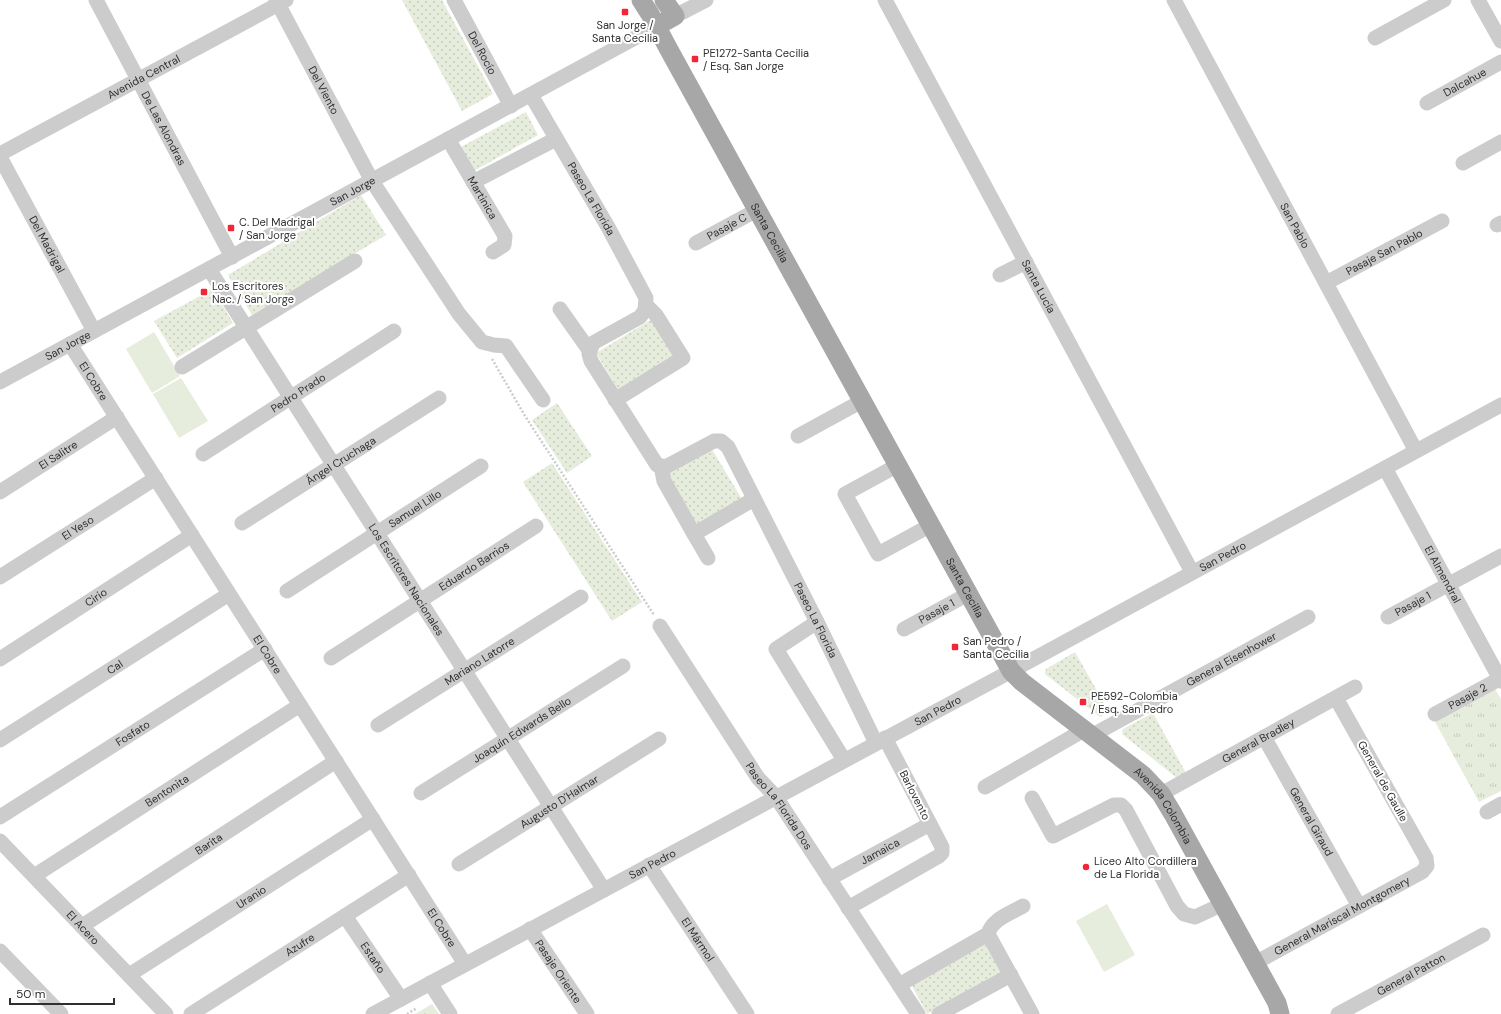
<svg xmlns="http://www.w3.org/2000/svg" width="1501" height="1014" font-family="'DM Sans',sans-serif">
<defs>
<pattern id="grass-dots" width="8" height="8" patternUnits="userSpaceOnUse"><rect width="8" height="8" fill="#e6eddc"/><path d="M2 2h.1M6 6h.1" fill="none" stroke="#c6ccbd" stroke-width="1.8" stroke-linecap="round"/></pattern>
<pattern id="park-tufts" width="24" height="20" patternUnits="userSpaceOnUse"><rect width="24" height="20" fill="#e6eddc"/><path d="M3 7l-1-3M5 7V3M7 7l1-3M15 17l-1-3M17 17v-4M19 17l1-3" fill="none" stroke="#c6ccbd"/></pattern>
</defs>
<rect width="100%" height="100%" fill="#fff"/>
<g fill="url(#grass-dots)">
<path d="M402,0H442L493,94L462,111Z"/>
<path d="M526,112L538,135L472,172L459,148Z"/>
<path d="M361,195L386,235L252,315L228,275Z"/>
<path d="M213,289L233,323L177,358L154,321Z"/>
<path d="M654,318L682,363L624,399L596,353Z"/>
<path d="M557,403L592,456L567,473L532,420Z"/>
<path d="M710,446L743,501L699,527L666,472Z"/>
<path d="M552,463L642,602L612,621L523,482Z"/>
<path d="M1075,652L1109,712L1100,717L1045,674L1046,669Z"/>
<path d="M1153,713L1186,773L1177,778L1122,734L1123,729Z"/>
<path d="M986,943L1003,974L927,1014L911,984Z"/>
</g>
<g fill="url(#park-tufts)">
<path d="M1495,689L1501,699V791L1479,802L1434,720Z"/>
<path d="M432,1004L439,1014H415Z"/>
</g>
<g fill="#e6eddc">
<path d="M154,332L180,376L152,393L126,349Z"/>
<path d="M181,378L208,421L179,438L153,394Z"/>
<path d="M1107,904L1135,955L1104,972L1076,921Z"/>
</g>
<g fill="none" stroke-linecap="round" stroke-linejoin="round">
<g stroke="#ccc" stroke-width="2.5" stroke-dasharray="2 2" stroke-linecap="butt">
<path d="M492,359L525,416L654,615"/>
<path d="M407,1014L417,1008"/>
</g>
<g stroke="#ccc" stroke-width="15">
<path id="s1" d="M96,0L232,257"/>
<path id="s2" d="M276,0L372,181L459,314L482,342L494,345L506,346L543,400"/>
<path id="s3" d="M454,0L511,106"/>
<path id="s4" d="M885,0L1192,572"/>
<path id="s5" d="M1174,0L1416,451"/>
<path d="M1478,0L1501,41"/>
<path d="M675,16L706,0"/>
<path d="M1375,38L1444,0"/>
<path id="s6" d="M531,95L608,227L646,298L645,310L640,317L593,343L589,354L591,361L657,465L665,467L669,465L714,441H721L728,447L817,622L876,743"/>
<path id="s7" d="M1427,103L1501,62"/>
<path id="s8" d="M448,139L505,236L504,245L493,252"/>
<path id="s9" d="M0,154L286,0"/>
<path id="s10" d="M0,157L94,331"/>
<path d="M1463,163L1501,142"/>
<path d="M473,182L556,139"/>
<path d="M1497,225L1501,223"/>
<path id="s11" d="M696,243L757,210"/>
<path id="s12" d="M209,269L604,890"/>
<path d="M1000,275L1026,262"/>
<path id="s13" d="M1326,283L1442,221"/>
<path d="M560,309L589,350"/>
<path id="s14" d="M70,344L465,964"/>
<path d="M182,367L355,261"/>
<path id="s15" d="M0,382L657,26"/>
<path d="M615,400L683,358L656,315L647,306"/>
<path d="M798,436L862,401"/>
<path id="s16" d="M203,454L394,331"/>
<path d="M898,465L845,494L878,554L931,525"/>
<path d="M661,466L664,481L694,534L754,499"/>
<path id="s17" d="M1385,468L1501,681"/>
<path id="s18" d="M0,492L117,417"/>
<path id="s19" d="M242,523L439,398"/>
<path d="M694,534L708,558"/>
<path id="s20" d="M0,577L156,478"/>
<path id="s21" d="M287,591L481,466"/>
<path id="s22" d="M1388,617L1501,556"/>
<path d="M817,622L776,649L844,760"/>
<path id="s23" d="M660,626L758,778L776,797L918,1014"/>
<path id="s24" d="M904,629L968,594"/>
<path id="s25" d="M331,658L536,526"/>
<path id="s26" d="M0,659L192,535"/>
<path id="s27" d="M1435,714L1501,678"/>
<path id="s28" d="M378,725L581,597"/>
<path id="s29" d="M1091,736L1308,617"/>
<path id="s30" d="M1264,737L1359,906"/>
<path id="s31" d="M0,740L229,594"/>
<path d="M985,787L1084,730"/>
<path id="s32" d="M421,793L623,666"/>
<path id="s33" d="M1161,794L1355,687"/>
<path d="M1032,798L1053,836L1114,805H1121L1126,810L1177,906L1184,914L1195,917L1223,904"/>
<path d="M1487,812L1501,804"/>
<path id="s34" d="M0,817L265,649"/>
<path id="s35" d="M0,841L166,1014"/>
<path id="s36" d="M459,864L659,739"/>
<path id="s37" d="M649,865L747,1014"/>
<path id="s38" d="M34,876L300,705"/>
<path id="s39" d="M829,879L930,824"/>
<path d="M848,908L939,856L942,853V847L885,738"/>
<path id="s40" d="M345,916L401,999"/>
<path id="s41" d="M82,926L336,761"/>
<path id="s42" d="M530,929L587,1014"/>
<path d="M988,934L1032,1014"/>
<path d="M0,951L61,1014"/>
<path id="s43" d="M1255,963L1422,872L1427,866L1426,858L1336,698"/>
<path id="s44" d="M129,975L373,819"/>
<path d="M430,983L450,1014"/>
<path d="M899,985L988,934C992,919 1011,913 1023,906"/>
<path id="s45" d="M191,1014L409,875"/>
<path id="s46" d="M373,1014L1028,662L1501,405"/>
<path d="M939,1014L1011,975"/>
<path id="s47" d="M1338,1014L1483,935"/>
</g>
<g stroke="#a7a7a7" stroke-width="19">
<path id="s48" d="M641,0L650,14L668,48L1011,671L1022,682L1143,775L1161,794L1173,814L1277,1003L1280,1014"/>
<path d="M657,26L675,16L664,0"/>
</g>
</g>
<g fill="#f12738" stroke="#fff" stroke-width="1.5">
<rect x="621" y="8" width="8" height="8" rx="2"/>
<rect x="691" y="55" width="8" height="8" rx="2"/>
<rect x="227" y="224" width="8" height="8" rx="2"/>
<rect x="200" y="288" width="8" height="8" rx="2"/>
<rect x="951" y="643" width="8" height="8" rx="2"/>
<rect x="1079" y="698" width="8" height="8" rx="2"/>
<circle cx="1086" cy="867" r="4"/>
</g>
<g text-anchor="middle" stroke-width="4" stroke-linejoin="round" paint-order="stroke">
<g font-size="11" fill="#2f2f2f" stroke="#fff" text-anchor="start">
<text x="625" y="29" text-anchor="middle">San Jorge /<tspan x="625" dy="13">Santa Cecilia</tspan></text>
<text x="703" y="57">PE1272-Santa Cecilia<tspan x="703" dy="13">/ Esq. San Jorge</tspan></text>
<text x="239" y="226">C. Del Madrigal<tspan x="239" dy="13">/ San Jorge</tspan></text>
<text x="212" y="290">Los Escritores<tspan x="212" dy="13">Nac. / San Jorge</tspan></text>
<text x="963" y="645">San Pedro /<tspan x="963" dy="13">Santa Cecilia</tspan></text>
<text x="1091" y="700">PE592-Colombia<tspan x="1091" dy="13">/ Esq. San Pedro</tspan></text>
<text x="1094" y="865">Liceo Alto Cordillera<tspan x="1094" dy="13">de La Florida</tspan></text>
</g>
<g font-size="11" fill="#2f2f2f" stroke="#fff">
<text dy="4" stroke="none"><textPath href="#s3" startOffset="60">Del Rocío</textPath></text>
<text dy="4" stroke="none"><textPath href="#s9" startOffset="163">Avenida Central</textPath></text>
<text dy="4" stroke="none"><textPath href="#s7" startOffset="43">Dalcahue</textPath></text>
<text dy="4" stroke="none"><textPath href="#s2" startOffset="102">Del Viento</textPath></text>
<text dy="4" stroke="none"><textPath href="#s1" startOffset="145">De Las Alondras</textPath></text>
<text dy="4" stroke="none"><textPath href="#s15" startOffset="401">San Jorge</textPath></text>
<text dy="4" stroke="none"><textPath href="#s8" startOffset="68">Martinica</textPath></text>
<text dy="4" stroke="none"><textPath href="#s6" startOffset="120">Paseo La Florida</textPath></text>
<text dy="4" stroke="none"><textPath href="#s5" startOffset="256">San Pablo</textPath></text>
<text dy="4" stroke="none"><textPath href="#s11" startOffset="35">Pasaje C</textPath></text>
<text dy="4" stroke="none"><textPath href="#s48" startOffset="266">Santa Cecilia</textPath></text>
<text dy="4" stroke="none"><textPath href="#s10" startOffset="99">Del Madrigal</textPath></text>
<text dy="4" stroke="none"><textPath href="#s13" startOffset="66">Pasaje San Pablo</textPath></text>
<text dy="4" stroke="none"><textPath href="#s4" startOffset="325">Santa Lucía</textPath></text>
<text dy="4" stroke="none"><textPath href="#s15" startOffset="77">San Jorge</textPath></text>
<text dy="4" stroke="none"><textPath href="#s14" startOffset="44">El Cobre</textPath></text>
<text dy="4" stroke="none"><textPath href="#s16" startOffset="113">Pedro Prado</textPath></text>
<text dy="4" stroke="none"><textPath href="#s18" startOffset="69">El Salitre</textPath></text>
<text dy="4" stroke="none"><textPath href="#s19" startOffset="117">Ángel Cruchaga</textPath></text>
<text dy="4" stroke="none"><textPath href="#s21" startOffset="152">Samuel Lillo</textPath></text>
<text dy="4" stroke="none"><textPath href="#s20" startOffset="92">El Yeso</textPath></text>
<text dy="4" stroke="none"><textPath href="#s46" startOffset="965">San Pedro</textPath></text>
<text dy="4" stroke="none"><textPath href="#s25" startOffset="170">Eduardo Barrios</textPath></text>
<text dy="4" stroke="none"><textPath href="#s17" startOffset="121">El Almendral</textPath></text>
<text dy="4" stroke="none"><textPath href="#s12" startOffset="368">Los Escritores Nacionales</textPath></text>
<text dy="4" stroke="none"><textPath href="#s48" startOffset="671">Santa Cecilia</textPath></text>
<text dy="4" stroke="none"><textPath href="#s26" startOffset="114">Cirio</textPath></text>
<text dy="4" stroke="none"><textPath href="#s22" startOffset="28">Pasaje 1</textPath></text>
<text dy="4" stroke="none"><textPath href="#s24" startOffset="37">Pasaje 1</textPath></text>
<text dy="4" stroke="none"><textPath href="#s6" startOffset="724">Paseo La Florida</textPath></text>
<text dy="4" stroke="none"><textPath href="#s14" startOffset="368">El Cobre</textPath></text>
<text dy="4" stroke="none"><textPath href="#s29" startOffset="160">General Eisenhower</textPath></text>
<text dy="4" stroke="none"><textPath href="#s28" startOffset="120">Mariano Latorre</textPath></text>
<text dy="4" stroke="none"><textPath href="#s31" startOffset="136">Cal</textPath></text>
<text dy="4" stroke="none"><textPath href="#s27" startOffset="37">Pasaje 2</textPath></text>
<text dy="4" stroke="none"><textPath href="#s46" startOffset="641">San Pedro</textPath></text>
<text dy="4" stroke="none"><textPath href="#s32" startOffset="119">Joaquín Edwards Bello</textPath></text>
<text dy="4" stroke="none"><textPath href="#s34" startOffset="157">Fosfato</textPath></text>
<text dy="4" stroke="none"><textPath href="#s33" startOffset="111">General Bradley</textPath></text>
<text transform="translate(1383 781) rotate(61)" y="4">General de Gaulle</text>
<text dy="4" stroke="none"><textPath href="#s38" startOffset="158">Bentonita</textPath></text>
<text transform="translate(915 795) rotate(63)" y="4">Barlovento</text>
<text dy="4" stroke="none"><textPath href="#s36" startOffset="118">Augusto D'Halmar</textPath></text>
<text dy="4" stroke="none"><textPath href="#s23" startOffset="216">Paseo La Florida Dos</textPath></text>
<text dy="4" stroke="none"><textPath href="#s48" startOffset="971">Avenida Colombia</textPath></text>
<text dy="4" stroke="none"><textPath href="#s30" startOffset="97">General Giraud</textPath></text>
<text dy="4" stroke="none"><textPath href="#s41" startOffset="151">Barita</textPath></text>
<text dy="4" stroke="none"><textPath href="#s39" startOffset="58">Jamaica</textPath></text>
<text dy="4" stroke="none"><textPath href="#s46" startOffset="317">San Pedro</textPath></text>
<text dy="4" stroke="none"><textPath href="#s44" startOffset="145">Uranio</textPath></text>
<text dy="4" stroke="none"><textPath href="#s43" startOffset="99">General Mariscal Montgomery</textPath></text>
<text dy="4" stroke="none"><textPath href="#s35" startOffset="120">El Acero</textPath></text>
<text dy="4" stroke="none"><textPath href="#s14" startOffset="692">El Cobre</textPath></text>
<text dy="4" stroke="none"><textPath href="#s37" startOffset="89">El Mármol</textPath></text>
<text dy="4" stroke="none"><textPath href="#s45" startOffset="129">Azufre</textPath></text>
<text dy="4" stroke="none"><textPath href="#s40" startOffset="50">Estaño</textPath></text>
<text dy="4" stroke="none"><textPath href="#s42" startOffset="51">Pasaje Oriente</textPath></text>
<text dy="4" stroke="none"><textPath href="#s47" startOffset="83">General Patton</textPath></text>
</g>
</g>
<path d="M10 998v6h104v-6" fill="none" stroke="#2f2f2f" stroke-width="2"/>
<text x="16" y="998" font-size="12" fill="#2f2f2f" stroke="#ffffff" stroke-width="3" paint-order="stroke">50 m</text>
</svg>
